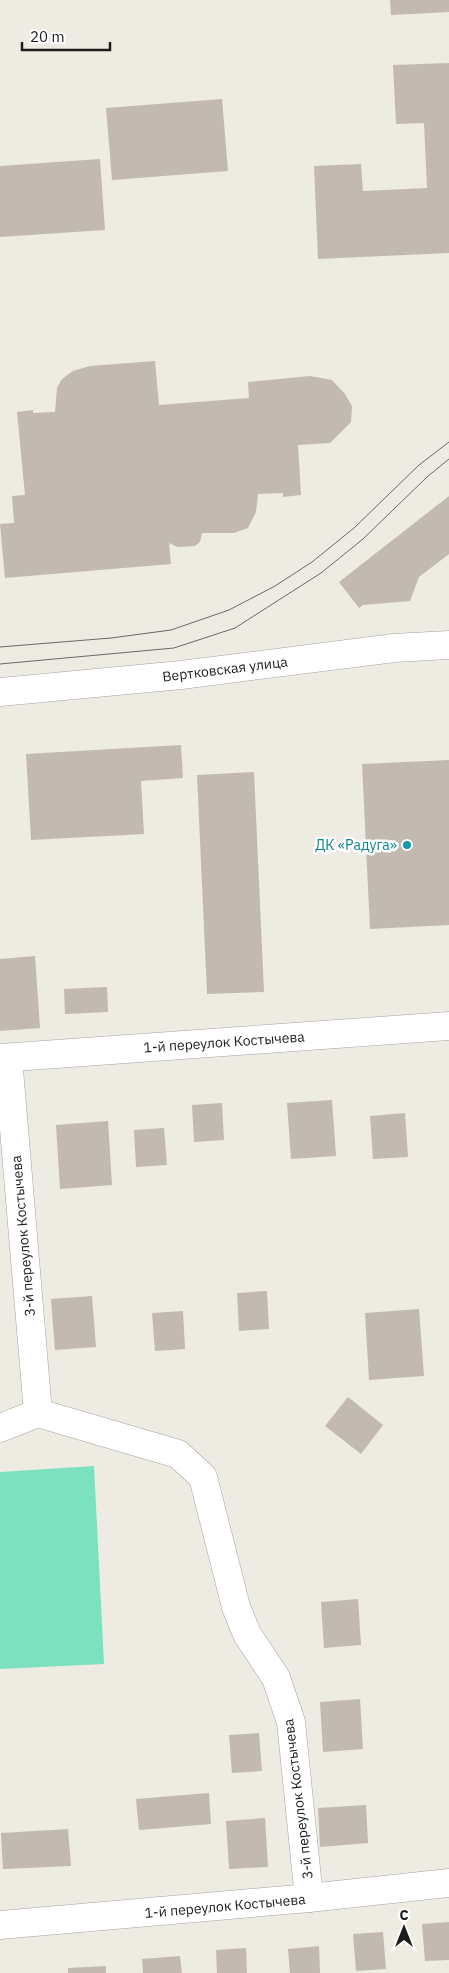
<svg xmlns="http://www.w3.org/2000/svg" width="449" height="1973" font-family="'IBM Plex Sans',sans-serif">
<rect width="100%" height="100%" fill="#eeebe2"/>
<path fill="#7ce1be" d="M94,1466L104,1664L0,1669V1472Z"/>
<g fill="#c2bab1">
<path d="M390,0H449V12L391,15Z"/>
<path d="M449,63V253L318,259L314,166L361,164L363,191L427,188L424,123L396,124L393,65Z"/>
<path d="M222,99L228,171L112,180L106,108Z"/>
<path d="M100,159L105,230L0,237V166Z"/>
<path d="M155,361L159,405L249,398L248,382L310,376L332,380L345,394L352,406L351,422L330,443L298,445L301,495L283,497V493L258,494L256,512L248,528L234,533H202L200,542L195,546L178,547L169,543L171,564L5,578L0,524L14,523L12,496L25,495L17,412L33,410V413L55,412L57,388L62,379L73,371L90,366Z"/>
<path d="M449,496V554L419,577L410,601L363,605L359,608L339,582Z"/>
<path d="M181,745L183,778L141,781L144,834L31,840L26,754Z"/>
<path d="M449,760V925L370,929L362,764Z"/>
<path d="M254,772L264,992L207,994L197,775Z"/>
<path d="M35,956L40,1028L0,1031V959Z"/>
<path d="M107,987L108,1012L65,1014L64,989Z"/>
<path d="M332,1100L336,1156L291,1159L287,1103Z"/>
<path d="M222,1103L224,1140L194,1142L192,1105Z"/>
<path d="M405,1113L408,1157L373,1159L370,1116Z"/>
<path d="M108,1121L112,1185L60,1189L56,1125Z"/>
<path d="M164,1128L167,1165L136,1167L134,1130Z"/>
<path d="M267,1291L269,1329L239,1331L237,1293Z"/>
<path d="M92,1296L96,1347L55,1350L51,1299Z"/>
<path d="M419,1309L424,1376L369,1380L365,1313Z"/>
<path d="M183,1311L185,1349L155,1351L152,1313Z"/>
<path d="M348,1397L383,1425L361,1454L325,1426Z"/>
<path d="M358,1599L361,1645L324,1648L321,1602Z"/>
<path d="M360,1699L363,1749L323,1752L320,1702Z"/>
<path d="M259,1733L262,1771L232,1773L229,1735Z"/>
<path d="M209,1793L211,1824L139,1830L136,1799Z"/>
<path d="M366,1805L368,1843L320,1847L318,1808Z"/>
<path d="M265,1818L268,1867L229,1869L226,1821Z"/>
<path d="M68,1829L71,1866L3,1869L1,1833Z"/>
<path d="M449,1922V1960L425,1961L422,1924Z"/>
<path d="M383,1932L386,1969L356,1971L353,1934Z"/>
<path d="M319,1946L320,1973H290L288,1949Z"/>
<path d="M246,1948L247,1973H217L216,1950Z"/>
<path d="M180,1956L182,1973H143L142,1959Z"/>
<path d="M106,1966V1973H68V1968Z"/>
</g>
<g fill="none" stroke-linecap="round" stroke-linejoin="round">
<defs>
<g id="minor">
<path d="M0,692L181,675L394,648L449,645"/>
<path d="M0,1058L449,1026"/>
<path d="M8,1058L38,1413"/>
<path d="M0,1428L38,1413L178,1454L203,1477L236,1607L247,1634L276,1678L291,1722L309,1898"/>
<path d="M0,1925L309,1898L449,1883"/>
</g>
</defs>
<use href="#minor" stroke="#a3a3a3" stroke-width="29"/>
<use href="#minor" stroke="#fff" stroke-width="28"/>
<g stroke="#6a6a6a" stroke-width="1">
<path d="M0,647L111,638L171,630L229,610L275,586L312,562L354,528L419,465L449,442"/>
<path d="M0,664L174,648L235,628L321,573L363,539L427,477L449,459"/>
</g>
</g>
<circle fill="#0f9aa8" stroke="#fff" stroke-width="2" cx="407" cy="845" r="5"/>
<g text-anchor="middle" stroke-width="5" stroke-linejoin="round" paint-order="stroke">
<g font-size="14" fill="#1c1c1c" stroke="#fff">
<text transform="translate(225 669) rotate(-7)" y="5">Вертковская улица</text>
<text transform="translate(224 1042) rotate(-4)" y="5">1-й переулок Костычева</text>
<text transform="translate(23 1236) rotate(-95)" y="5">3-й переулок Костычева</text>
<text transform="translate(298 1799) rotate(-97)" y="5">3-й переулок Костычева</text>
<text transform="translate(225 1906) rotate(-5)" y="5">1-й переулок Костычева</text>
</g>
<g font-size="14" fill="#0d838f" stroke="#fff" text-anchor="end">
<text x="397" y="850">ДК «Радуга»</text>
</g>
</g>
<g transform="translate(404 1928)" stroke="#ffffff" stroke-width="4" paint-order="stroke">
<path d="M0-4L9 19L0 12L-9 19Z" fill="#1c1c1c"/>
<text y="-8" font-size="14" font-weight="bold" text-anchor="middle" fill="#1c1c1c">С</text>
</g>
<path d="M22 42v8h88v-8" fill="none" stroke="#1c1c1c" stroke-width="2.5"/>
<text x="30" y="42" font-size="15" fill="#1c1c1c" stroke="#ffffff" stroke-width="4" paint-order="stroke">20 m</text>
</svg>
